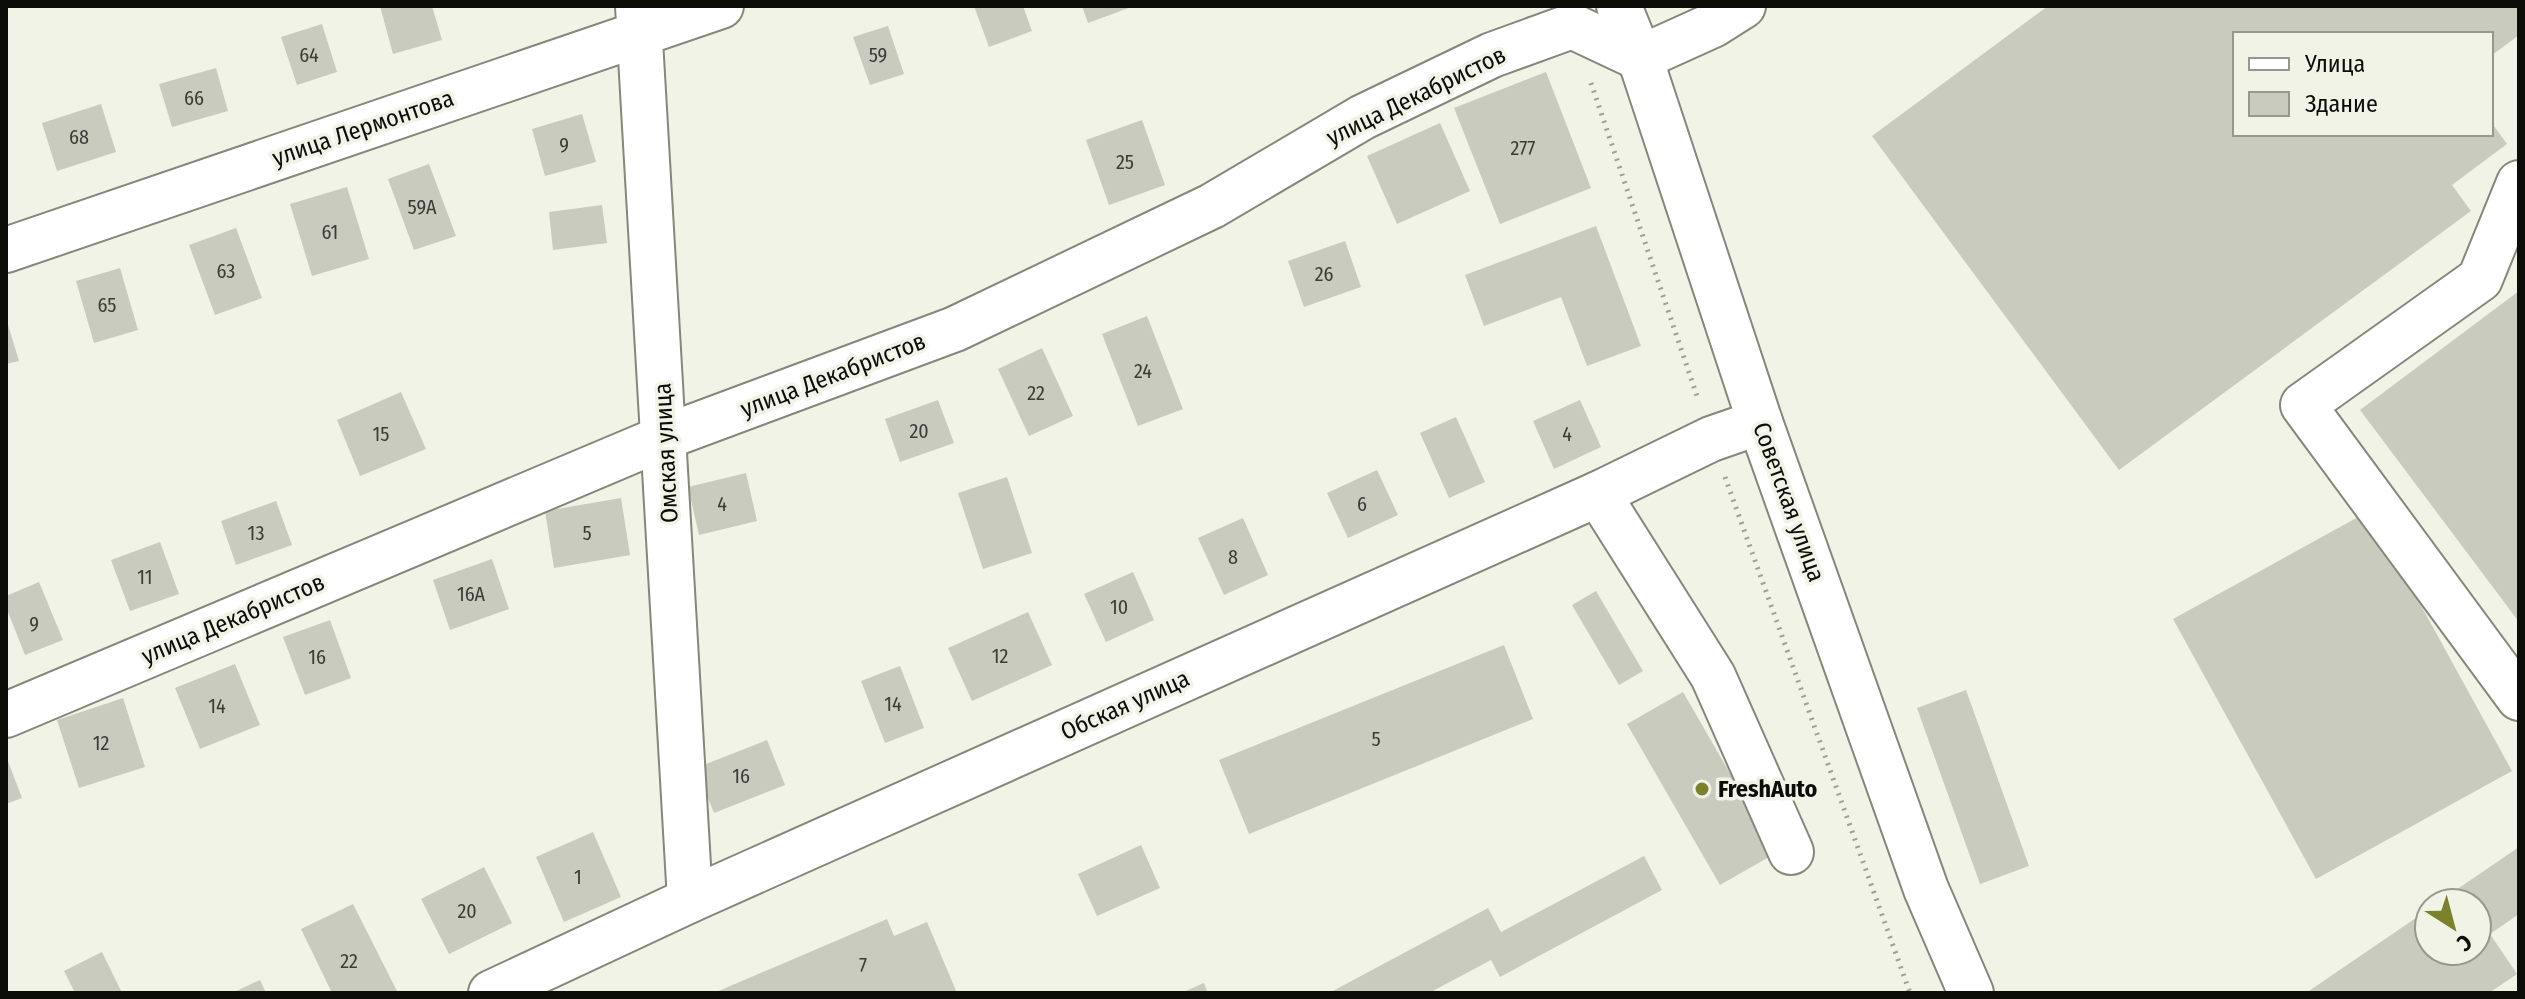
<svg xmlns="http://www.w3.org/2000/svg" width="2525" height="999" font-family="'Fira Sans Condensed',sans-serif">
<rect width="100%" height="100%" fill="#f2f3e7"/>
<g fill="#c9cbbf">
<path d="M380,6H432L442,40L393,54Z"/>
<path d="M974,6H1023L1032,31L989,47Z"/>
<path d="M1082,6H1134L1088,23Z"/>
<path d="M2048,6H2519V35L2491,56V34H2235V134H2491V122L2507,144L2452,185L2471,211L2119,470L1872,136Z"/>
<path d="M322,24L337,72L297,85L281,37Z"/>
<path d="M888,26L904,74L870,85L853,37Z"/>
<path d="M216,68L228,111L172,127L159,84Z"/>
<path d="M1546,72L1591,188L1500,224L1454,108Z"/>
<path d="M101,104L116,152L57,171L42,123Z"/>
<path d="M582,114L596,162L545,176L532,129Z"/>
<path d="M1142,120L1165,185L1109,205L1086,140Z"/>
<path d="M1440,123L1470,191L1397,224L1367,156Z"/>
<path d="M429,164L456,236L414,250L388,179Z"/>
<path d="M347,187L369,259L312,276L290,204Z"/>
<path d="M602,205L607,243L553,250L549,212Z"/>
<path d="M1596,226L1641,346L1587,366L1561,297L1484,326L1465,275Z"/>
<path d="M236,228L262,298L215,315L189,245Z"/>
<path d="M1345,241L1361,287L1304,307L1288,261Z"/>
<path d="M120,268L138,330L94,343L76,281Z"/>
<path d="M2519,291V622L2360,410Z"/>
<path d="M1147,316L1183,409L1138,426L1102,334Z"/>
<path d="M6,318L19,361L6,364Z"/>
<path d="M1042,348L1073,416L1029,436L998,369Z"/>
<path d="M401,392L426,449L360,476L337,420Z"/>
<path d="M938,400L954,443L900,462L885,419Z"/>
<path d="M1580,400L1601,447L1554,469L1533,421Z"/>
<path d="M1456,417L1485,482L1449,498L1420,433Z"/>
<path d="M1377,470L1398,515L1348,538L1327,493Z"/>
<path d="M746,473L757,521L699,535L688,487Z"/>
<path d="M1007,477L1032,553L983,569L958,493Z"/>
<path d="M621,498L630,555L554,568L545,511Z"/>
<path d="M276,501L292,545L236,565L221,521Z"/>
<path d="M2369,511L2512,771L2316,879L2173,619Z"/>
<path d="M1243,518L1268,575L1224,595L1198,538Z"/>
<path d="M160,542L179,594L130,611L111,560Z"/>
<path d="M492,559L509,609L450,630L433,580Z"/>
<path d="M1133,572L1154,620L1106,642L1084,594Z"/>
<path d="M39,582L63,640L25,655L6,607V596Z"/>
<path d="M1596,591L1643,671L1619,685L1572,605Z"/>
<path d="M1028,612L1052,665L972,701L948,648Z"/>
<path d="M330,620L351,678L305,695L283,637Z"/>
<path d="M1504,645L1533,719L1249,834L1219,760Z"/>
<path d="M235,664L260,725L200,749L175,688Z"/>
<path d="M900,666L924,728L885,743L861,681Z"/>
<path d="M1966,690L2029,866L1980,884L1917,708Z"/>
<path d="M1683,692L1776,853L1720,885L1627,724Z"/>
<path d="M123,698L145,767L79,788L57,720Z"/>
<path d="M767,740L785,785L714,813L696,768Z"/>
<path d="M6,756L22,798L6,804Z"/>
<path d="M593,832L621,897L564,922L536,857Z"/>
<path d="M1141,845L1160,888L1097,916L1078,874Z"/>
<path d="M2519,847V914L2490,934L2517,974L2489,993H2306L2429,909V951H2477V903H2437Z"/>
<path d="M1644,856L1662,890L1500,977L1491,960L1429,993H1329L1488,908L1501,932Z"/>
<path d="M484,867L512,923L449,954L421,899Z"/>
<path d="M353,904L398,993H332L301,929Z"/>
<path d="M887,919L894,936L927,922L957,993H714Z"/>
<path d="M102,952L122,993H75L64,971Z"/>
<path d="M260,980L266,993H232Z"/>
<path d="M1204,983L1208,993H1181Z"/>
</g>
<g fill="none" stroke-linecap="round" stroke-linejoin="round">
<defs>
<g id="minor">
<path d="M638,6L690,900"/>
<path d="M2519,183L2480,279L2303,405L2519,698"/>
<path d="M6,250L721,6"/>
<path d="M1598,494L1713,676L1791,852"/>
<path d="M6,715L665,437L955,329L1212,206L1363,117L1492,55L1572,26L1640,58"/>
<path d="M491,993L690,900L1598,494L1711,439L1760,422"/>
</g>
<g id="major">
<path d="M1619,6L1640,58L1760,422L1926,889L1971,993"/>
<path d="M1640,58L1713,25L1743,6"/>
</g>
</defs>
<use href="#minor" stroke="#85877c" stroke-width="48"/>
<use href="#major" stroke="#85877c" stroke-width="48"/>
<g stroke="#9e9f96" stroke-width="5" stroke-dasharray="2 6" stroke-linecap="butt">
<path d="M1591,83L1698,399"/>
<path d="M1725,477L1910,993"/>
</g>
<use href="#minor" stroke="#fff" stroke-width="44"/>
<use href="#major" stroke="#fff" stroke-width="44"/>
</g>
<circle fill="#7c812c" stroke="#f2f3e7" stroke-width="3" cx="1702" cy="789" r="8"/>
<g text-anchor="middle" stroke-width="7" stroke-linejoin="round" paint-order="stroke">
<g font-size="20" fill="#3b3c36">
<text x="309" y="62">64</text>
<text x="878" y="62">59</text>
<text x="194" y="105">66</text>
<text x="79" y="144">68</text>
<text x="564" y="152">9</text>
<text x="1523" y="155">277</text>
<text x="1125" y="169">25</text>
<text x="422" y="214">59А</text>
<text x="330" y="239">61</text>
<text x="226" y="278">63</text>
<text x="1324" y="281">26</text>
<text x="107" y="312">65</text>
<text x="1143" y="378">24</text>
<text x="1036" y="400">22</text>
<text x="919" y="438">20</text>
<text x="381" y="441">15</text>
<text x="1567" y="441">4</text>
<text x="722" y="511">4</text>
<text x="1362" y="511">6</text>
<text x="256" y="540">13</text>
<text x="587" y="540">5</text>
<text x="1233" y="564">8</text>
<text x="145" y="584">11</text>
<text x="471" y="601">16А</text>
<text x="1119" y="614">10</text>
<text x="34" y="631">9</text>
<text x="1000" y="663">12</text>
<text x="317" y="664">16</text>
<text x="893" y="711">14</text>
<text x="217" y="713">14</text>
<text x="1376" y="746">5</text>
<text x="101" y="750">12</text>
<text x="741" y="783">16</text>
<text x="578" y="884">1</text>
<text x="467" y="918">20</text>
<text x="349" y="968">22</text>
<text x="863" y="972">7</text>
</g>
<g font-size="24" fill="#0c0d09" stroke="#f2f3e7">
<text transform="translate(1416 96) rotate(-26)" y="8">улица Декабристов</text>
<text transform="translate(363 128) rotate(-19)" y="8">улица Лермонтова</text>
<text transform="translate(833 375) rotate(-21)" y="8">улица Декабристов</text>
<text transform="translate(666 453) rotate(-93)" y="8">Омская улица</text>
<text transform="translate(1789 502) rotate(70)" y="8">Советская улица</text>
<text transform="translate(233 619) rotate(-23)" y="8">улица Декабристов</text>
<text transform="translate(1125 705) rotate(-24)" y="8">Обская улица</text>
</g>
<g font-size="24" font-weight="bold" fill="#0c0d09" stroke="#f2f3e7" text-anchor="start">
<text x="1718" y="797">FreshAuto</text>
</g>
</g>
<rect width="2525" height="999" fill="none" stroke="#0c0d09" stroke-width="16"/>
<rect x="2233" y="32" width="260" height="104" fill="#f2f3e7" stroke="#96978e" stroke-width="2"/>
<rect x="2249" y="58" width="40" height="12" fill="#ffffff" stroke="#96978e" stroke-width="2"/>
<text x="2305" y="72" font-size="24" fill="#0c0d09">Улица</text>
<rect x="2249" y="92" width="40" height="24" fill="#c9cbbf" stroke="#96978e" stroke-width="2"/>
<text x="2305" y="112" font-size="24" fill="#0c0d09">Здание</text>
<g transform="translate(2453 927) rotate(144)"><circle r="38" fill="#f2f3e7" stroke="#96978e" stroke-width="2"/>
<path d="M0-6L14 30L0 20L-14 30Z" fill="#7c812c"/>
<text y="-12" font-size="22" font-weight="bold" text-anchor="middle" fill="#0c0d09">С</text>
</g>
</svg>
